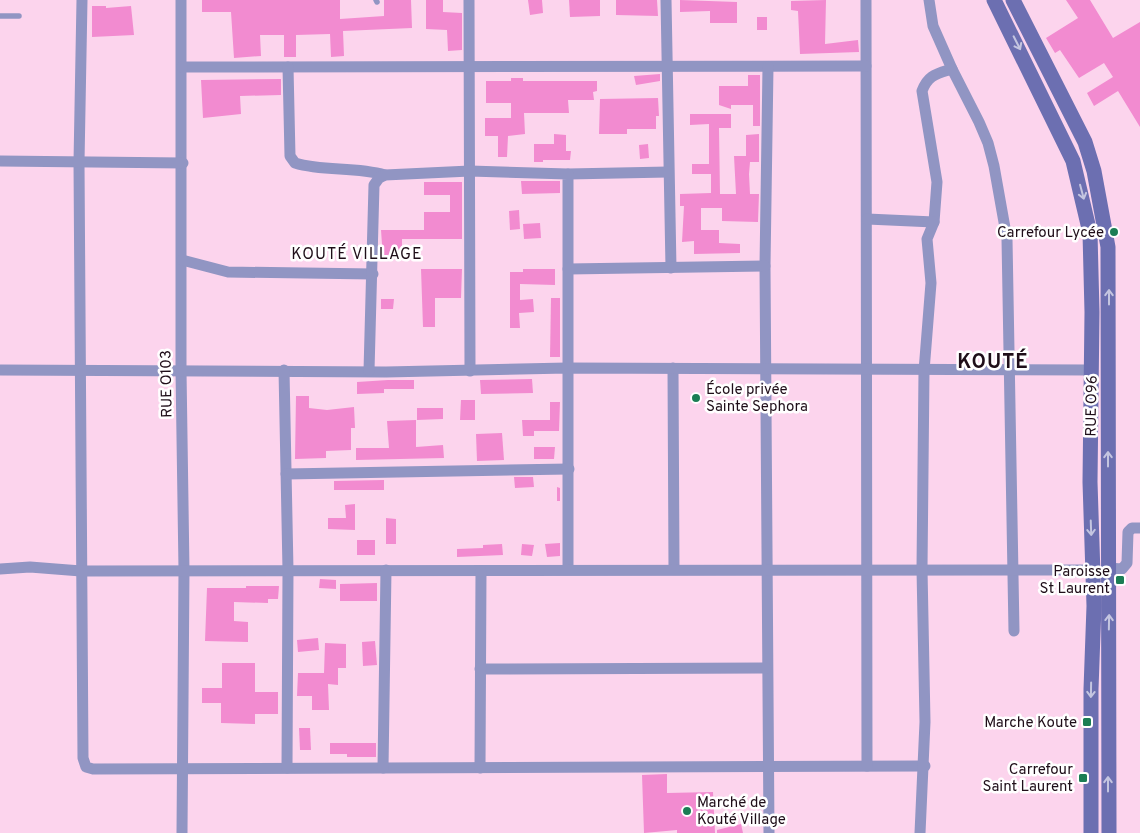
<svg xmlns="http://www.w3.org/2000/svg" width="1140" height="833" font-family="Overpass,sans-serif">
<rect width="100%" height="100%" fill="#fcd4ed"/>
<g fill="#f28bd0">
<path d="M202,0H340V19L384,16V0H411L412,28L343,31L344,56L331,57L330,34L296,35V57H284V35H260L261,56L234,58L231,12H202Z"/>
<path d="M426,0H443V12L462,13V50L448,51L447,30L426,29Z"/>
<path d="M528,0H542L543,13L530,15Z"/>
<path d="M569,0H600V16L570,17Z"/>
<path d="M616,0H657L658,16L616,15Z"/>
<path d="M680,0L737,2V23H710V11L680,12Z"/>
<path d="M826,0L825,44L858,40L859,52L800,54L798,11L791,10V1Z"/>
<path d="M1066,0H1090L1113,38L1140,22V127L1118,91L1094,106L1087,93L1113,77L1104,63L1079,78L1060,50L1055,53L1046,38L1078,18Z"/>
<path d="M92,6H106V8L131,6L134,35L92,37Z"/>
<rect x="757" y="17" width="10" height="13"/>
<path d="M660,74V81L636,85L634,76Z"/>
<path d="M748,75H760V126H753V105H731V109L719,105V86H748Z"/>
<path d="M511,78H523V81H597V91L593,92L594,100H568L569,113H524L525,134L508,136L507,157H498V136H485V118H511V103H486V81H511Z"/>
<path d="M281,79V95L240,96L241,114L203,118L201,80Z"/>
<path d="M658,98L659,116H656V129H627V134H599L600,99Z"/>
<path d="M690,114H731V128H719L720,194H736L734,156H746V135L759,134V162H750L749,174L750,194H759L758,222L722,221V208H701V230H719V243L740,244V253L694,254V241L682,242L684,206H680V194L711,193V174H692V164H709V124L690,125Z"/>
<path d="M554,134L566,135V151H571L570,160H543V162H534V144H554Z"/>
<path d="M648,144L649,158L640,159L639,145Z"/>
<path d="M521,181H560V193L522,194Z"/>
<path d="M424,182H462V239H402V258H383L381,230H424V212H450V195H424Z"/>
<path d="M519,210L520,229L510,230L509,211Z"/>
<path d="M540,223L541,238L524,239L523,224Z"/>
<path d="M421,269H462L461,298H435V327H423Z"/>
<path d="M523,269H555V285L520,284V300L533,299L534,312L519,313L520,328H510V272H523Z"/>
<path d="M551,298H560V357H550Z"/>
<path d="M381,299H394L393,309H381Z"/>
<path d="M532,379L533,393L481,394L480,380Z"/>
<path d="M388,380H414V389H384V393L357,394V382Z"/>
<path d="M296,396H309V408L327,410L354,407L355,428H351V450L326,451V458L295,459Z"/>
<path d="M461,400H475V420H460Z"/>
<path d="M550,402H560L559,431H534V436H523L522,420H550Z"/>
<path d="M417,408H443V419L417,420Z"/>
<path d="M416,420V447L443,445L444,458L356,460V448H389L387,421Z"/>
<path d="M502,433L504,460L477,461L476,434Z"/>
<path d="M534,447H555L554,459H534Z"/>
<path d="M514,477H533L534,487L515,488Z"/>
<path d="M384,480V490H334V481Z"/>
<path d="M557,487L560,488V501H557Z"/>
<path d="M355,504V530L328,529V518H346L345,505Z"/>
<path d="M386,518L396,519V544H386Z"/>
<rect x="357" y="540" width="18" height="15"/>
<path d="M560,543V556L547,557L545,544Z"/>
<path d="M502,544L503,555L457,557V549L483,548V545Z"/>
<path d="M522,544L534,545L532,556L521,555Z"/>
<path d="M320,579L336,580V589L319,588Z"/>
<path d="M377,583V601H340V584Z"/>
<path d="M246,586H279L278,599H268V603L234,602V621L248,622V642L205,641L207,588H246Z"/>
<path d="M318,638L319,650L298,652L297,640Z"/>
<path d="M375,641L377,665L363,666L362,642Z"/>
<path d="M325,643L346,644V668H338V685L328,684L329,710H312V696H297L298,673H324Z"/>
<path d="M222,663H255V692H278V714H255V724L221,723V703H202V688H222Z"/>
<path d="M299,728H310L311,750H300Z"/>
<path d="M330,743H376V757H347V754H330Z"/>
<path d="M667,774V793L713,792L715,833H677V830L644,833L642,775Z"/>
<path d="M741,824L743,833H717V830Z"/>
</g>
<g fill="none" stroke-linecap="round" stroke-linejoin="round">
<g stroke="#9195c3" stroke-width="5.5">
<path d="M376,0L377,2"/>
<path d="M0,16H19"/>
</g>
<g stroke="#9195c3" stroke-width="11">
<path d="M82,0L79,162L83,758L86,767L93,769L925,766"/>
<path d="M181,0V371L184,570L182,833"/>
<path d="M469,0L470,371"/>
<path d="M666,0L671,268"/>
<path d="M866,0L867,766"/>
<path d="M929,0L933,26L952,69"/>
<path d="M182,67L866,66"/>
<path d="M288,67L290,156L295,163C324,172 354,166 385,175"/>
<path d="M768,67L765,266L769,833"/>
<path d="M0,161L183,163"/>
<path d="M568,174L668,172"/>
<path d="M867,219L934,222L937,182L922,91C928,75 936,74 952,69L979,122L988,143L994,166L1007,239L1014,631"/>
<path d="M182,260L228,272L373,274"/>
<path d="M568,269L765,266"/>
<path d="M673,368L674,569"/>
<path d="M0,370L386,372L567,368L1092,370"/>
<path d="M284,370L288,570L287,768"/>
<path d="M369,371L374,185L379,178L385,175L470,171L568,174V569"/>
<path d="M286,474L569,469"/>
<path d="M1108,568L1122,569L1127,563L1128,532L1132,528H1140"/>
<path d="M0,569L30,567L81,571L1093,570"/>
<path d="M480,669L766,668"/>
<path d="M383,768L386,570"/>
<path d="M480,768L481,571"/>
<path d="M920,833L925,722L922,569L924,371L931,283L927,239L934,222"/>
</g>
<g stroke="#6c6fb1" stroke-width="15">
<path d="M994,0L1073,161L1090,233L1092,312L1090,482L1094,606L1091,689V833"/>
<path d="M1013,0L1085,142L1094,171L1108,247L1109,833"/>
</g>
</g>
<defs><path id="oneway-shaft" d="M-6 0H5M1.5-3L5.5 0L1.5 3" fill="none" stroke-width="1.6" stroke-linecap="round" stroke-linejoin="round" transform="scale(1.25)"/></defs>
<g stroke="#c4c5e0">
<use href="#oneway-shaft" transform="translate(1017 43) rotate(63)"/>
<use href="#oneway-shaft" transform="translate(1082 192) rotate(75)"/>
<use href="#oneway-shaft" transform="translate(1109 297) rotate(-90)"/>
<use href="#oneway-shaft" transform="translate(1108 459) rotate(-90)"/>
<use href="#oneway-shaft" transform="translate(1091 528) rotate(88)"/>
<use href="#oneway-shaft" transform="translate(1109 622) rotate(-89)"/>
<use href="#oneway-shaft" transform="translate(1091 690) rotate(91)"/>
<use href="#oneway-shaft" transform="translate(1108 784) rotate(-90)"/>
</g>
<g fill="#1b7d54" stroke="#fff" stroke-width="2">
<circle cx="1114" cy="232" r="5"/>
<circle cx="696" cy="398" r="5"/>
<rect x="1115" y="575" width="10" height="10" rx="2.5"/>
<rect x="1082" y="717" width="10" height="10" rx="2.5"/>
<rect x="1078" y="773" width="10" height="10" rx="2.5"/>
<circle cx="687" cy="811" r="5"/>
</g>
<g text-anchor="middle" stroke-width="5" stroke-linejoin="round" paint-order="stroke">
<g font-size="15" fill="#1f0e19" stroke="#fff" text-anchor="end">
<text x="1104" y="237">Carrefour Lycée</text>
<text x="706" y="394" text-anchor="start">École privée<tspan x="706" dy="17">Sainte Sephora</tspan></text>
<text x="1110" y="576">Paroisse<tspan x="1110" dy="17">St Laurent</tspan></text>
<text x="1077" y="727">Marche Koute</text>
<text x="1073" y="774">Carrefour<tspan x="1073" dy="17">Saint Laurent</tspan></text>
<text x="697" y="807" text-anchor="start">Marché de<tspan x="697" dy="17">Kouté Village</tspan></text>
</g>
<g font-size="15" fill="#1f0e19" stroke="#fff">
<text transform="translate(166 384) rotate(-91)" y="5">RUE O103</text>
<text transform="translate(1091 406) rotate(-89)" y="5">RUE O96</text>
</g>
<g font-size="16" letter-spacing="1" fill="#1f0e19" stroke="#fff">
<text x="357" y="259">KOUTÉ VILLAGE</text>
</g>
<g font-size="20" font-weight="bold" letter-spacing="1" fill="#1f0e19" stroke="#fff">
<text x="993" y="368">KOUTÉ</text>
</g>
</g>
</svg>
